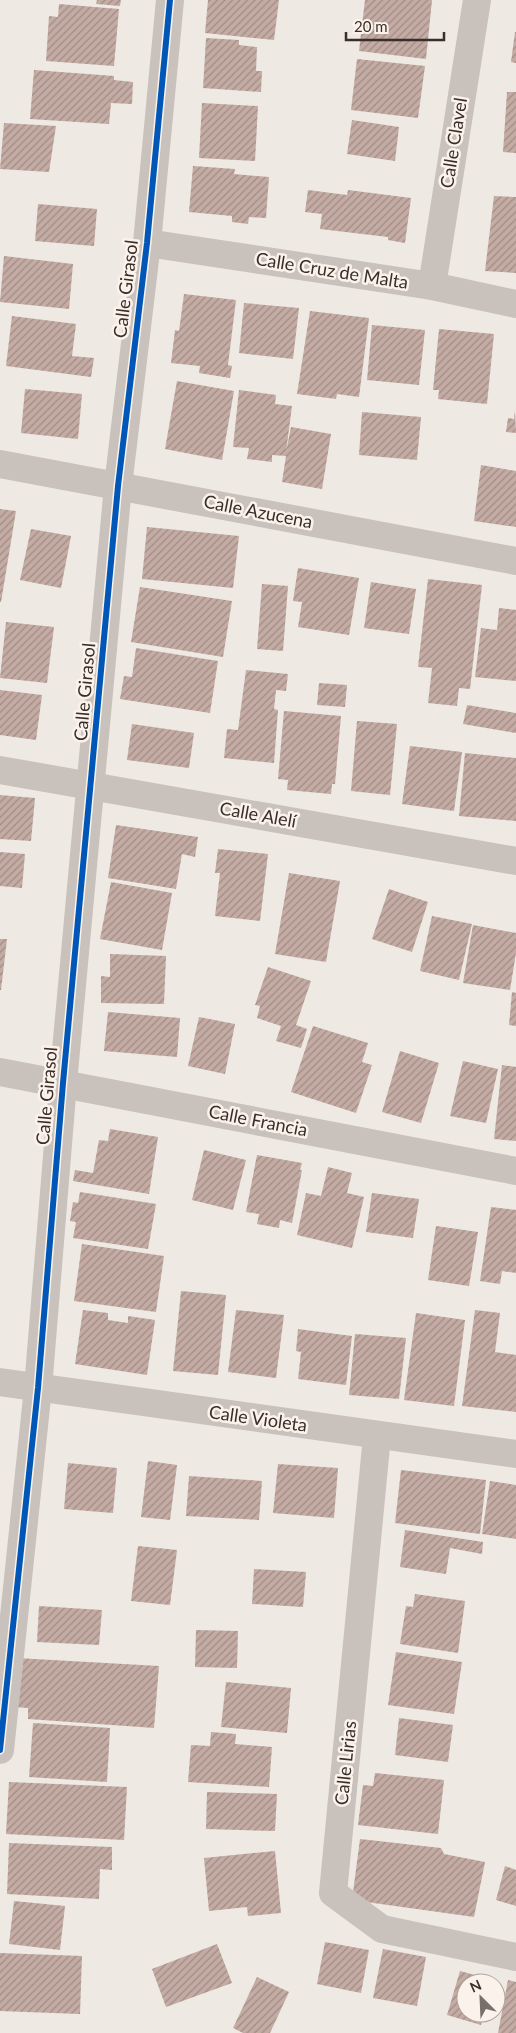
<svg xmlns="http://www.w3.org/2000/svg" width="516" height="2033" font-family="Lato,sans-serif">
<defs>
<pattern id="building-hatch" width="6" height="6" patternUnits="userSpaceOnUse" patternTransform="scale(1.25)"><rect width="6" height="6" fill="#c4aca4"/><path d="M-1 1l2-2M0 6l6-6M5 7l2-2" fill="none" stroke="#a08c86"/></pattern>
</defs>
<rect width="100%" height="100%" fill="#efe9e3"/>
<g fill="url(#building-hatch)">
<path d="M97,0H121L120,6L96,4Z"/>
<path d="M208,0H279L274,40L205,33Z"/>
<path d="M365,0H432L426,59L359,51Z"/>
<path d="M59,4L119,9L114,66L46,61L49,16L58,17Z"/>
<path d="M515,32H516V63L511,62Z"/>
<path d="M206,38L239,40V45L257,47L256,71H262L261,92L203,88Z"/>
<path d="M357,59L425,66L418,118L351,110Z"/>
<path d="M34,70L114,76V80L133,82L132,104L111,103L109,124L30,119Z"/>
<path d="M507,92H516V153L503,152Z"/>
<path d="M202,103L258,106L255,161L199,158Z"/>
<path d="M352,120L399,127L395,161L347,154Z"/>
<path d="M4,123L56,126L49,172L0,169Z"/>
<path d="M193,166L235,169L234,174L269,177L266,218L249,217L248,224L232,222V216L189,212Z"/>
<path d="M308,190L347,195L348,190L411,198L405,243L388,240V237L320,229L322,214L305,212Z"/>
<path d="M494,196L516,197V273L485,271Z"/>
<path d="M38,204L97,209L94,246L35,241Z"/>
<path d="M4,256L73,264L69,309L0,302Z"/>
<path d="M184,294L236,300L228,365L232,366L230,378L199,373L200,366L171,363L175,330L179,331Z"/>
<path d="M244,303L299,308L293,359L239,353Z"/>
<path d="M310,311L369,318L359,397L337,394L336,399L297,394Z"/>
<path d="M12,316L76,324L72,356L94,358L91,377L6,366Z"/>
<path d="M372,325L425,330L419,385L367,380Z"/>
<path d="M439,329L494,334L487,404L438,399L439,390H433Z"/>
<path d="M177,381L234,391L222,460L165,449Z"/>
<path d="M25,389L82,394L78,439L21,433Z"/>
<path d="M239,390L276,395L275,404L292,406L286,452L291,427L331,434L322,489L282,482L286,456L272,455V462L247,459L249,448L233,447Z"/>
<path d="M515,410L516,433L506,432L508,418L514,419Z"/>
<path d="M362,412L421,417L417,460L359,455Z"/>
<path d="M481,465L516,471V527L474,521Z"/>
<path d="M0,509L16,511L1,602H0Z"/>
<path d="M147,527L239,536L233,588L142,579Z"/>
<path d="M31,529L71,536L61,588L20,580Z"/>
<path d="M298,568L359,578L349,635L298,627L302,602L293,601Z"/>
<path d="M428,579L482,585L470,689L459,688L457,706L428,703L432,668L418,667Z"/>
<path d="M371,582L416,589L409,634L364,628Z"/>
<path d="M262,584L288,586L283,651L257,649Z"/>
<path d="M140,587L232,601L223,657L131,642Z"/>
<path d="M499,608L516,610V681L475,677L481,628L497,630Z"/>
<path d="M6,622L54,627L47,683L0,678Z"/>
<path d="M136,648L218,661L210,713L120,699L124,676L132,677Z"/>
<path d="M246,670L288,674L286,691L276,690L274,709L278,710L274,763L224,758L227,729L238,730Z"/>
<path d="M319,683L347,685L345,707L317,705Z"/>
<path d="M0,690L42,695L36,740L0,735Z"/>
<path d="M467,705L516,713V733L463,724Z"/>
<path d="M284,711L341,716L335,784H332L331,794L287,790L288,780L278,779Z"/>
<path d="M357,721L397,724L390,795L351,791Z"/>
<path d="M132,724L194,733L189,768L127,760Z"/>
<path d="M410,746L462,752L454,811L402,804Z"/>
<path d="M465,753L516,758V821L459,816Z"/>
<path d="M0,795L35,798L31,841L0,839Z"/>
<path d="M116,825L198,837L195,857L182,854L176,889L108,878Z"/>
<path d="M218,849L268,854L260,921L215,916L220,873H215Z"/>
<path d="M0,852L25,854L22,888L0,886Z"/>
<path d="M289,873L340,881L326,962L275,954Z"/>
<path d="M111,882L172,893L162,950L100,939Z"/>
<path d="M389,889L428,902L412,952L372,939Z"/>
<path d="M432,916L472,924L459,980L420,971Z"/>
<path d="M473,925L516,933V953L510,990L463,983Z"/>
<path d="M0,939H7L1,990H0Z"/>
<path d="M110,954L166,956L164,1004L101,1003V976L110,977Z"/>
<path d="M268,967L311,981L296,1025L307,1029L301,1048L276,1041L281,1026L257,1018L260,1006L255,1005Z"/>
<path d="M512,992L516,993V1026L509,1025Z"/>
<path d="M108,1012L180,1018L177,1057L104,1051Z"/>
<path d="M199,1017L235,1024L225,1074L188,1066Z"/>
<path d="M313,1026L368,1043L362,1062L372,1065L356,1113L291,1092Z"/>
<path d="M400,1051L439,1063L421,1123L382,1112Z"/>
<path d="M463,1061L498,1069L486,1123L450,1116Z"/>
<path d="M502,1065L516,1067V1141L494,1139Z"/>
<path d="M110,1129L158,1137L149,1194L73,1181L75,1170L93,1173L99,1140L108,1141Z"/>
<path d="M204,1150L246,1160L233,1210L192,1200Z"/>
<path d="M257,1155L302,1163L300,1170H302L292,1223L280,1220L279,1228L257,1224L259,1214L246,1212Z"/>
<path d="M328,1167L352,1173L347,1193L364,1197L352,1248L297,1235L306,1193L321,1196Z"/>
<path d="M80,1192L156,1204L148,1249L73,1238L76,1222L70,1221L73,1202L78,1203Z"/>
<path d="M372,1193L419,1199L413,1238L366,1232Z"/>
<path d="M491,1207L516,1210V1273L502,1271L500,1284L480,1281Z"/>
<path d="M436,1226L478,1232L469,1286L428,1280Z"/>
<path d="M82,1244L164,1256L156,1312L74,1301Z"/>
<path d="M181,1291L226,1295L218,1375L173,1371Z"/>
<path d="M83,1310L108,1313V1320L128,1323V1316L155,1320L147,1375L75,1364Z"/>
<path d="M236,1310L284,1315L276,1378L228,1372Z"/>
<path d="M475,1310L500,1313L495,1352L516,1355V1412L462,1406Z"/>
<path d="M416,1313L465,1320L454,1406L404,1400Z"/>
<path d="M298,1329L352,1336L346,1385L298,1379L301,1352L296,1351Z"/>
<path d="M355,1334L406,1338L399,1399L349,1395Z"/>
<path d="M148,1461L177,1465L170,1520L141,1517Z"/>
<path d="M68,1463L117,1468L113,1513L64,1509Z"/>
<path d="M278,1464L338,1468L334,1518L273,1513Z"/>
<path d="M401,1470L486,1480L480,1534L395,1523Z"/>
<path d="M189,1476L262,1481L259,1520L186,1516Z"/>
<path d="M490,1481L516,1485V1539L482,1534Z"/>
<path d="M405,1530L483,1542L482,1554L450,1548L446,1574L400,1567Z"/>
<path d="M138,1546L177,1550L170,1605L131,1601Z"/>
<path d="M254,1569L306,1572L303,1607L252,1604Z"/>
<path d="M415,1594L465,1601L458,1653L400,1644L406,1606L413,1607Z"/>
<path d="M39,1606L102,1610L99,1645L37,1642Z"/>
<path d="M196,1630L238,1631L237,1668L195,1667Z"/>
<path d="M396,1652L462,1662L454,1714L388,1705Z"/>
<path d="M17,1658L159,1666L154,1728L28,1719V1708L13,1707Z"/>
<path d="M226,1682L291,1688L287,1733L221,1727Z"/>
<path d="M399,1718L453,1725L448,1762L395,1755Z"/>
<path d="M33,1723L110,1728L107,1782L29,1777Z"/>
<path d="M211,1732L236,1734L235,1744L272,1747L269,1787L188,1782L191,1745L210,1746Z"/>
<path d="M375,1773L444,1780L438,1834L358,1825L363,1785L373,1786Z"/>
<path d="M9,1782L127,1787L124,1840L6,1834Z"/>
<path d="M207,1792L277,1794L275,1831L206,1829Z"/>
<path d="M360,1839L441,1848L444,1854L485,1862L474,1917L352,1900Z"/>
<path d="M9,1843L112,1847V1870L100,1869L99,1899L7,1894Z"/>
<path d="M275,1851L281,1913L248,1916L247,1907L209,1911L204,1858Z"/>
<path d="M505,1866L516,1870V1906L496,1900Z"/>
<path d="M14,1901L65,1906L60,1950L9,1944Z"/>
<path d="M325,1942L369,1950L361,1993L317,1984Z"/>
<path d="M217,1944L232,1983L166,2007L152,1969Z"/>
<path d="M383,1949L426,1957L417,2006L373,1998Z"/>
<path d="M0,1953L82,1956L80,2014L0,2011Z"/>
<path d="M460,1971L493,1980L492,1983H466V2013H484L481,2025L447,2015Z"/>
<path d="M257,1977L289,1992L270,2033H243L233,2028Z"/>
<path d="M508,1980L516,1982V2033H498Z"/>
</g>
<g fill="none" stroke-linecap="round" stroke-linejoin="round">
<g stroke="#c8c1bc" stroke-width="28">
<path d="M147,243L432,286L516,304"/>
<path d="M432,286L477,0"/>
<path d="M0,464L516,561"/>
<path d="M0,770L516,861"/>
<path d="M0,1072L516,1171"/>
<path d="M0,1382L516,1454"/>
<path d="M377,1436L333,1893L382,1929L516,1957"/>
<path d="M0,1750L38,1388L63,1083L118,486L147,243L170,0"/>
</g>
<defs>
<path id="cycleway" d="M0,1750L38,1388L63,1083L118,486L147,243L170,0"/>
</defs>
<use href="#cycleway" stroke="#fbf3eb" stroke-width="9"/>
<use href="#cycleway" stroke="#0057b8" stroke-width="6"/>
</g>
<g text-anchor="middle" stroke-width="5" stroke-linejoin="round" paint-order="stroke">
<g font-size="18" fill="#3a2e29" stroke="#fbf3eb">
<text transform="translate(454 143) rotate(-81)" y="6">Calle Clavel</text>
<text transform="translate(332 271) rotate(9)" y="6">Calle Cruz de Malta</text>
<text transform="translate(126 289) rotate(-83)" y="6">Calle Girasol</text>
<text transform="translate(258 512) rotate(11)" y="6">Calle Azucena</text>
<text transform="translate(85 692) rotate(-85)" y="6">Calle Girasol</text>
<text transform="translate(258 815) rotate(10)" y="6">Calle Alelí</text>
<text transform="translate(47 1096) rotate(-85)" y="6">Calle Girasol</text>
<text transform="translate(258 1121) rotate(11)" y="6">Calle Francia</text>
<text transform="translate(258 1419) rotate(8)" y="6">Calle Violeta</text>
<text transform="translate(346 1763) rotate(-84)" y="6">Calle Lirias</text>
</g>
</g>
<g transform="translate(481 1998) rotate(336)"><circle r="24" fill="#fbf3eb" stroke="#aea49d"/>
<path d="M0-4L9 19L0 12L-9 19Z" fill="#796f6a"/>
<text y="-8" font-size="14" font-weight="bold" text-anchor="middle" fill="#3a2e29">N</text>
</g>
<path d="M346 32v8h98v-8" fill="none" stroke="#3a2e29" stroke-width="2.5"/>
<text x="354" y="32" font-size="15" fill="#3a2e29" stroke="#fbf3eb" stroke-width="4" paint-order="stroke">20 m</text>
</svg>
